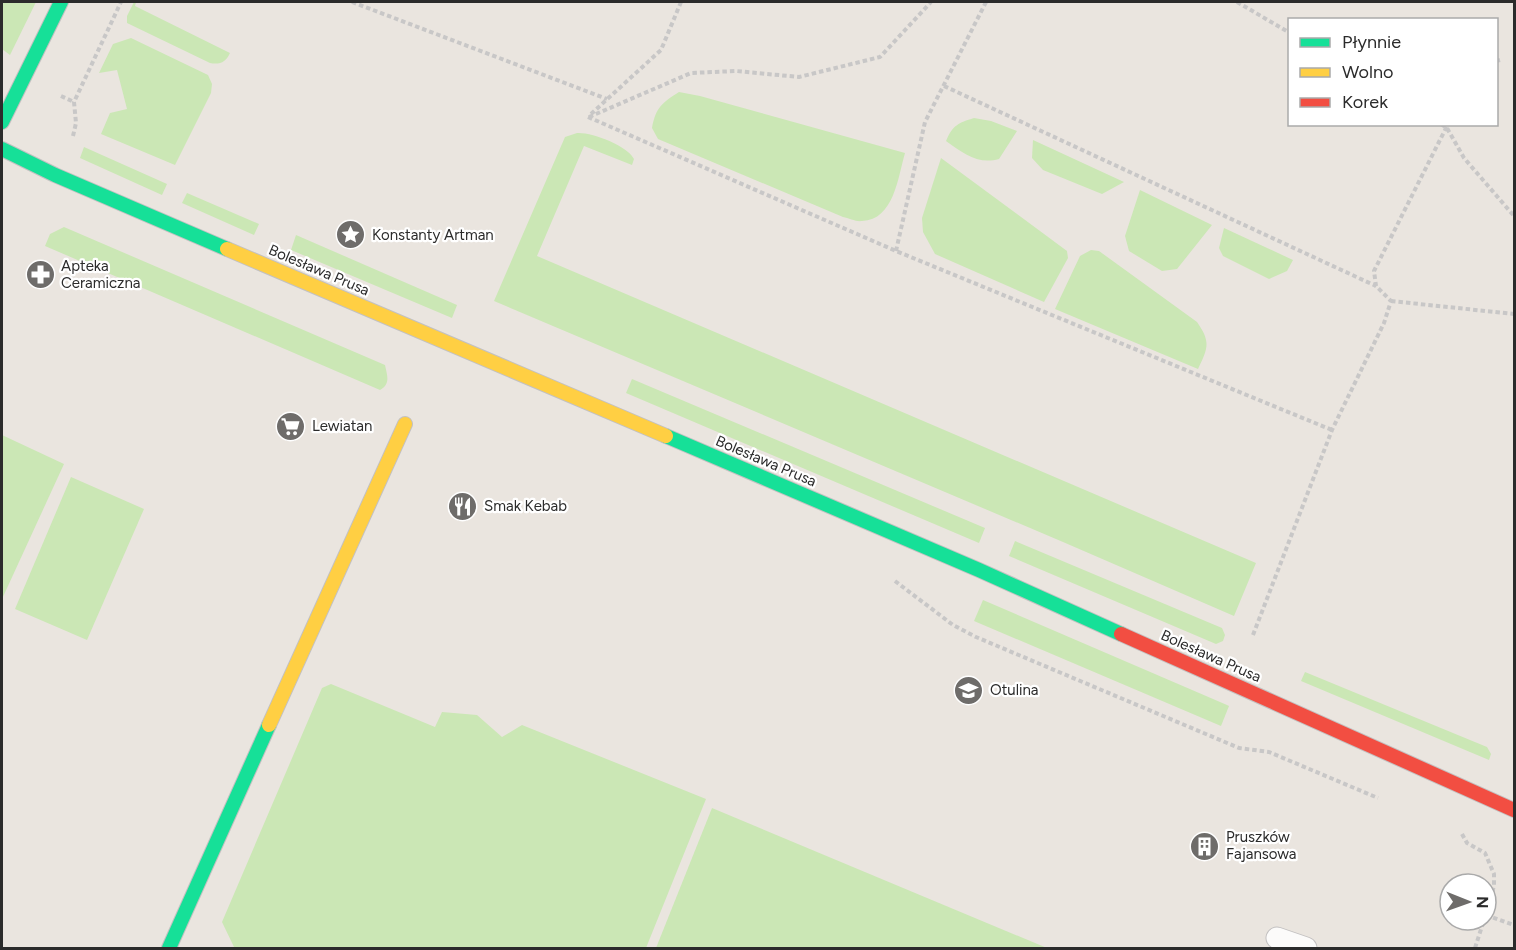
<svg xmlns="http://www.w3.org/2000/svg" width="1516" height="950" font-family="Figtree,sans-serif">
<rect width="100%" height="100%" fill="#eae5df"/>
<g fill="#cbe7b5">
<path d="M2,2H36L10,55L2,49Z"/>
<path d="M134,2H136L135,6L230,53C226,62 220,65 210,63L127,23V16Z"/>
<path d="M131,38L208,75L212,84L211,93L175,165L101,134L110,113L127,109L117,70L99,73L113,44Z"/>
<path d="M679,92L700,96L905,153C898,177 894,220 862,221C856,222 849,218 843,217L658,139L652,128C656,107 662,103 679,92Z"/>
<path d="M974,118L991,121L1017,131L999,159C978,165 963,153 946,141C953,125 958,123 974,118Z"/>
<path d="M577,133C592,132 628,146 634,159L632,165L584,146L537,256L1256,563L1234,616L1063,542L494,301L565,137Z"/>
<path d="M1033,140L1124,182L1102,194L1043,170L1032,158Z"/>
<path d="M84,147L167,184L162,195L80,158Z"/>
<path d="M941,158L1067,251L1068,258L1044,302L935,254L923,232L922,218Z"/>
<path d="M1140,190L1212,225L1177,269L1162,271L1129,251L1125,236Z"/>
<path d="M187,193L259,224L254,235L182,203Z"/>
<path d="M64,227L385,365C387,375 391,384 380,390L45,246L50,234Z"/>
<path d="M1224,228L1293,260L1287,271L1269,279L1223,256L1219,248Z"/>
<path d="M296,235L457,305L452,318L291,250Z"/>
<path d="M1091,250L1099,251L1197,322C1211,342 1208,348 1198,369L1055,309L1080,256Z"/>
<path d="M632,379L985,528L979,543L626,393Z"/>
<path d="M2,435L64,464L2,599Z"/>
<path d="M71,477L144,509L87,640L15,609Z"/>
<path d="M1015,541L1222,628L1225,635L1223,641L1216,644L1009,556Z"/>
<path d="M983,600L1227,705L1229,706L1221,726L974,621Z"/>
<path d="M1305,672L1487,747L1491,754L1489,760L1301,681Z"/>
<path d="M331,684L435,727L442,712L477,715L502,737L522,725L706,799L646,948L234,947L222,922L322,688Z"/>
<path d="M712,808L1047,948H656Z"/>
</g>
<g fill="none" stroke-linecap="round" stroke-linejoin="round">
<defs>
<path id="lane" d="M1277,938L1306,948"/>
<g id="fast">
<path d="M2,122L61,2"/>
<path d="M2,149L55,175L227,249"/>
<path d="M666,436L979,570L1121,634"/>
<path d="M169,948L269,725"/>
</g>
<g id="slow">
<path d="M227,249L666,436"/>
<path d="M269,725L405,424"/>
</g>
<path id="jam" d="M1121,634L1514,810"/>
</defs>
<use href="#lane" stroke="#c3c1c1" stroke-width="23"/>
<use href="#fast" stroke="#c3c1c1" stroke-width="16"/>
<use href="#slow" stroke="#c3c1c1" stroke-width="16"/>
<use href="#jam" stroke="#c3c1c1" stroke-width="16"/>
<g stroke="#c8c7c7" stroke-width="4" stroke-dasharray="4.5 3" stroke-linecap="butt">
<path d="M352,2L607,99"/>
<path d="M1237,2L1290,33"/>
<path d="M1496,61L1500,60"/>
<path d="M944,86L1376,286"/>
<path d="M61,96L74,102"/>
<path d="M591,114L661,50L681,2"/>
<path d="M588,117L896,251L1332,430"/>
<path d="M589,117L691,73L736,71L799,77L880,57L931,2"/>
<path d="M1441,124L1447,128L1464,158L1514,216"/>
<path d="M73,136L76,123L74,102L121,2"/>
<path d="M896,251L925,122L986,2"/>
<path d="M1391,301L1514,314"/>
<path d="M895,581L953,625L976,637L1239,748L1269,752L1378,798"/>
<path d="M1253,635L1332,430L1384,323L1391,301L1376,286L1374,271L1448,124"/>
<path d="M1462,834L1467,843L1485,853L1494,874V886L1486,913"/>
<path d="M1486,915L1514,925"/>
<path d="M1475,948L1484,920"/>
</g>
<use href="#lane" stroke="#fcfbfa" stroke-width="21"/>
<use href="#fast" stroke="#16e098" stroke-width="14"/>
<use href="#slow" stroke="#ffcf43" stroke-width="14"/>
<use href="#jam" stroke="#f24e42" stroke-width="14"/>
</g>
<defs>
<symbol id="sight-disc" viewBox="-11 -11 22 22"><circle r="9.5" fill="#6e6c6a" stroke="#fff"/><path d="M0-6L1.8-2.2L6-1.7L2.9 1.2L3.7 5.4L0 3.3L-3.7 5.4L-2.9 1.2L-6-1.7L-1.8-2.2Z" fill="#fff"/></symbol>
<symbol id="pharmacy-disc" viewBox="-11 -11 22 22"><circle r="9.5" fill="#6e6c6a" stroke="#fff"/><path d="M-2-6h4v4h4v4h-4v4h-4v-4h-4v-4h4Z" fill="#fff"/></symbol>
<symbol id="supermarket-disc" viewBox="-11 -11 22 22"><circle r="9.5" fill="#6e6c6a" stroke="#fff"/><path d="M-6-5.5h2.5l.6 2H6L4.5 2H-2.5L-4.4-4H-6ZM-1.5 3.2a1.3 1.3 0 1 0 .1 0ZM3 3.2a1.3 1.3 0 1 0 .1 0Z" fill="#fff"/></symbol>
<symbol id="restaurant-disc" viewBox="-11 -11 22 22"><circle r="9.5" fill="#6e6c6a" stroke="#fff"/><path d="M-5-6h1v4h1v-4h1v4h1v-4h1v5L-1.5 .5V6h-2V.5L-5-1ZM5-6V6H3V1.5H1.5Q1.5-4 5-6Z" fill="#fff"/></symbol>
<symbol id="school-disc" viewBox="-11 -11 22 22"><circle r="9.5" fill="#6e6c6a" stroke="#fff"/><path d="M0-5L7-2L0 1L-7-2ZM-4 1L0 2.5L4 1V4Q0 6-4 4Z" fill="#fff"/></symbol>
<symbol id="building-disc" viewBox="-11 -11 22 22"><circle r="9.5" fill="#6e6c6a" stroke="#fff"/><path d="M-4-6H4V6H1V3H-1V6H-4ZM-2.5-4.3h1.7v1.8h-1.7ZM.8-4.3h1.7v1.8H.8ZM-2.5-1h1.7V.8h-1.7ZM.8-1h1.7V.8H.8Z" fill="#fff"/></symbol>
</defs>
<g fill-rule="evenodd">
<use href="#sight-disc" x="334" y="218" width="33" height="33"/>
<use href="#pharmacy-disc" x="24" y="258" width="33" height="33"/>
<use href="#supermarket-disc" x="274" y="410" width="33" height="33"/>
<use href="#restaurant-disc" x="446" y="490" width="33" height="33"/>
<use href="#school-disc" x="952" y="674" width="33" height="33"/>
<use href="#building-disc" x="1188" y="830" width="33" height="33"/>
</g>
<g text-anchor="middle" stroke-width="4.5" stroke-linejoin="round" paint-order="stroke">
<g font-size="15" fill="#2b2b2b" stroke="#fff" text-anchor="start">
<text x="372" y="240">Konstanty Artman</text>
<text x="61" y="271">Apteka<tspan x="61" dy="17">Ceramiczna</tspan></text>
<text x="312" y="431">Lewiatan</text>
<text x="484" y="511">Smak Kebab</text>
<text x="990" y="695">Otulina</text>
<text x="1226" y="842">Pruszków<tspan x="1226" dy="17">Fajansowa</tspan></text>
</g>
<g font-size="15" fill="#2b2b2b" stroke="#fff">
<text transform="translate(319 270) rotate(23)" y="5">Bolesława Prusa</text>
<text transform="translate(766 461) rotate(23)" y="5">Bolesława Prusa</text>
<text transform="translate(1211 656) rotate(24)" y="5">Bolesława Prusa</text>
</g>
</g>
<rect width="1516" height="950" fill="none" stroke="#2b2b2b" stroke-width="6"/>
<rect x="1288" y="18" width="210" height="108" fill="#ffffff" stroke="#aaaaaa" stroke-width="1.5"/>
<rect x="1300" y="38" width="30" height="9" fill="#16e098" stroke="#aaaaaa" stroke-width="1.5"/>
<text x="1342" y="48" font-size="18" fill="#2b2b2b">Płynnie</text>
<rect x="1300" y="68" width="30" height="9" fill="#ffcf43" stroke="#aaaaaa" stroke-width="1.5"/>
<text x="1342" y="78" font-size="18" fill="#2b2b2b">Wolno</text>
<rect x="1300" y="98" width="30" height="9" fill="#f24e42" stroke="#aaaaaa" stroke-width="1.5"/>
<text x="1342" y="108" font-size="18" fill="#2b2b2b">Korek</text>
<g transform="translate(1468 902) rotate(91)"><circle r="28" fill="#ffffff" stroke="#aaaaaa" stroke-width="1.5"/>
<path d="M0-4.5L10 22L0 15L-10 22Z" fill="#6e6c6a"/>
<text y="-9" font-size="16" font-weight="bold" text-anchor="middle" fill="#2b2b2b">N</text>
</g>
</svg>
